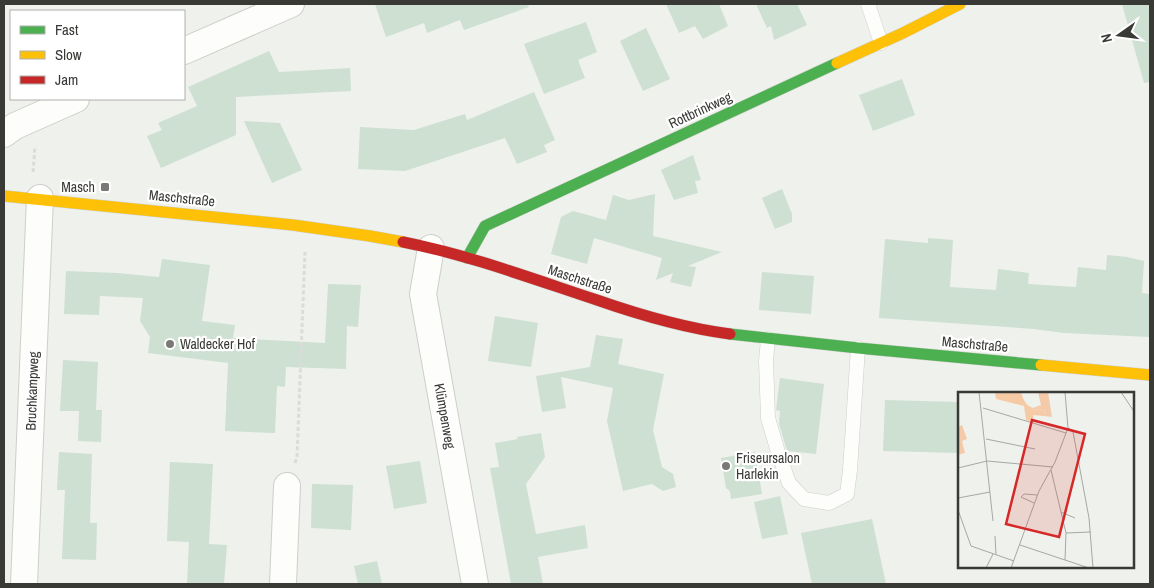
<svg xmlns="http://www.w3.org/2000/svg" width="1154" height="588" font-family="'Archivo Narrow',sans-serif">
<rect width="100%" height="100%" fill="#eff1ec"/>
<g fill="#cde0d2">
<path d="M375,4H528L529,7L464,30L460,20L427,33L424,23L386,37Z"/>
<path d="M666,4H719L728,26L703,39L695,26L679,33Z"/>
<path d="M756,4H797L807,25L774,40L771,26L767,28Z"/>
<path d="M1122,4H1150V82L1144,83Z"/>
<path d="M586,22L597,52L578,60L585,78L544,94L524,44Z"/>
<path d="M646,28L670,79L643,91L620,41Z"/>
<path d="M269,51L279,72L350,68L351,91L236,97V135L161,168L147,136L162,130L158,123L197,106L188,87Z"/>
<path d="M902,79L915,115L873,131L859,95Z"/>
<path d="M534,92L555,140L544,145L547,152L517,164L505,138L405,171L358,169L360,127L414,130L465,114L467,120Z"/>
<path d="M244,121L280,123L302,170L272,183Z"/>
<path d="M693,155L701,180L695,181L698,193L674,200L661,170Z"/>
<path d="M782,189L792,214V222L775,229L762,198Z"/>
<path d="M655,194L653,236L722,252L688,266L696,267L691,287L670,282L673,273L656,280L662,258L594,238L587,264L551,254L561,217L573,211L606,220L613,195L629,200Z"/>
<path d="M928,238L953,240L950,287L996,290L998,269L1029,273L1028,284L1076,287L1078,267L1106,270L1107,255L1127,257L1144,261L1142,293L1150,294V337L1064,333L1034,329L879,318L885,239L928,243Z"/>
<path d="M162,259L210,265L202,321L235,325L233,338L325,343L328,284L361,285L358,327L347,326L346,369L286,367L285,387L277,386L275,433L225,431L228,363L148,353L150,337L140,321L143,298L100,296L99,315L64,314L66,271L117,273L159,277Z"/>
<path d="M762,272L814,276L811,314L759,310Z"/>
<path d="M495,316L538,323L531,367L488,361Z"/>
<path d="M596,335L623,339L618,364L664,374L653,430L662,467L673,474L676,487L663,491L652,484L623,491L607,421L613,388L561,377L566,408L542,412L536,376L590,367Z"/>
<path d="M63,360L98,362L96,410H102L101,442L78,441L79,411H60Z"/>
<path d="M780,378L824,384L816,454L787,451L779,424L780,411L776,410Z"/>
<path d="M885,400L959,402V453L883,451Z"/>
<path d="M541,433L545,457L526,484L536,534L585,525L588,548L538,557L543,584H511L490,468L499,467L495,443L518,439L517,437Z"/>
<path d="M59,452L92,454L90,523H97L96,560L62,559L65,490H57Z"/>
<path d="M755,452L762,494L731,499L730,491L726,488L721,458Z"/>
<path d="M420,461L427,503L394,509L386,466Z"/>
<path d="M170,462L213,464L209,544L227,545L224,584H187L189,542L167,541Z"/>
<path d="M312,484L353,485L351,530L311,528Z"/>
<path d="M780,496L788,534L762,539L754,502Z"/>
<path d="M872,519L886,584H812L801,533Z"/>
<path d="M377,561L382,584H358L354,566Z"/>
</g>
<g fill="none" stroke-linecap="round" stroke-linejoin="round">
<defs>
<g id="lane">
<path d="M868,4L881,43"/>
<path d="M768,339L766,361L768,418L778,452L789,483L804,499L829,503L847,494L850,470L858,348"/>
</g>
<g id="street">
<path d="M184,51L291,4"/>
<path d="M4,134L15,126L76,99"/>
<path d="M431,248L423,294L475,584"/>
<path d="M24,584L40,198"/>
<path d="M283,584L287,486"/>
</g>
<g id="fast">
<path d="M467,258L485,226L837,63"/>
<path d="M730,334L858,348L1041,365"/>
</g>
<g id="slow">
<path d="M837,63L903,33L960,4"/>
<path d="M4,196L293,225L370,236L403,242"/>
<path d="M1041,365L1150,375"/>
</g>
<path id="jam" d="M403,242C469,255 533,279 597,300C640,315 684,328 730,334"/>
</defs>
<use href="#lane" stroke="#cdcfca" stroke-width="15"/>
<use href="#street" stroke="#cdcfca" stroke-width="28"/>
<use href="#fast" stroke="#cdcfca" stroke-width="12"/>
<use href="#slow" stroke="#cdcfca" stroke-width="12"/>
<use href="#jam" stroke="#cdcfca" stroke-width="12"/>
<g stroke="#dbdcda" stroke-width="3" stroke-dasharray="4 2.5" stroke-linecap="butt">
<path d="M33,172L35,146"/>
<path d="M295,463L297,457L305,252"/>
</g>
<use href="#lane" stroke="#fdfdfc" stroke-width="14"/>
<use href="#street" stroke="#fdfdfc" stroke-width="26"/>
<use href="#fast" stroke="#4caf50" stroke-width="11"/>
<use href="#slow" stroke="#ffc107" stroke-width="11"/>
<use href="#jam" stroke="#c62828" stroke-width="11"/>
</g>
<g fill="#797a76" stroke="#fff" stroke-width="2">
<rect x="100" y="182" width="10" height="10" rx="2.5"/>
<circle cx="170" cy="344" r="5"/>
<circle cx="726" cy="466" r="5"/>
</g>
<g text-anchor="middle" stroke-width="4.5" stroke-linejoin="round" paint-order="stroke">
<g font-size="14" fill="#393a36" stroke="#fff">
<text transform="translate(700 110) rotate(-25)" y="5">Rottbrinkweg</text>
<text transform="translate(182 198) rotate(6)" y="5">Maschstraße</text>
<text transform="translate(580 279) rotate(18)" y="5">Maschstraße</text>
<text transform="translate(975 344) rotate(5)" y="5">Maschstraße</text>
<text transform="translate(32 391) rotate(-88)" y="5">Bruchkampweg</text>
<text transform="translate(445 416) rotate(80)" y="5">Klümpenweg</text>
</g>
<g font-size="14" fill="#393a36" stroke="#fff" text-anchor="start">
<text x="95" y="192" text-anchor="end">Masch</text>
<text x="180" y="349">Waldecker Hof</text>
<text x="736" y="463">Friseursalon<tspan x="736" dy="16">Harlekin</tspan></text>
</g>
</g>
<g transform="translate(958 392)">
<rect width="176" height="176" fill="#eff1ec"/>
<path d="M60,0H63L67,12L75,16L83,13L80,0H90L94,25L86,24L87,17L73,18L64,9ZM4,33L9,47L4,49L7,61L0,63V35Z" fill="#f4caaa"/>
<path d="M37,0H60L73,18L87,17L86,24L75,23L76,30L68,28L66,14L38,7Z" fill="#f7caa6"/>
<path fill="none" stroke="#a6a8a3" stroke-width="1" d="M21,0L35,129M163,0L177,21M25,16L108,41M110,36L115,40L131,126L135,176M28,47L77,57M0,76L29,69L95,75M93,78L108,141L107,168M0,106L32,100M76,111L63,105L66,102L79,103M0,118L13,154L56,169M103,120L117,126M108,141L133,140M37,144L38,163M62,153L131,176M28,176L35,162M53,176L81,99L97,70L110,36L107,0"/>
<path fill="#d62828" fill-opacity="0.15" stroke="#d62828" stroke-width="2.5" d="M74,28L127,42L101,145L48,132Z"/>
<rect width="176" height="176" fill="none" stroke="#393a36" stroke-width="2.5"/>
</g>
<rect width="1154" height="588" fill="none" stroke="#393a36" stroke-width="10"/>
<rect x="10" y="10" width="175" height="90" fill="#ffffff" stroke="#b0b0af"/>
<rect x="20" y="26" width="25" height="8" fill="#4caf50" stroke="#b0b0af"/>
<text x="55" y="35" font-size="15" fill="#393a36">Fast</text>
<rect x="20" y="51" width="25" height="8" fill="#ffc107" stroke="#b0b0af"/>
<text x="55" y="60" font-size="15" fill="#393a36">Slow</text>
<rect x="20" y="76" width="25" height="8" fill="#c62828" stroke="#b0b0af"/>
<text x="55" y="85" font-size="15" fill="#393a36">Jam</text>
<g transform="translate(1119 35) rotate(256)" stroke="#ffffff" stroke-width="4" paint-order="stroke">
<path d="M0-4L9 19L0 12L-9 19Z" fill="#393a36"/>
<text y="-8" font-size="14" font-weight="bold" text-anchor="middle" fill="#393a36">N</text>
</g>
</svg>
